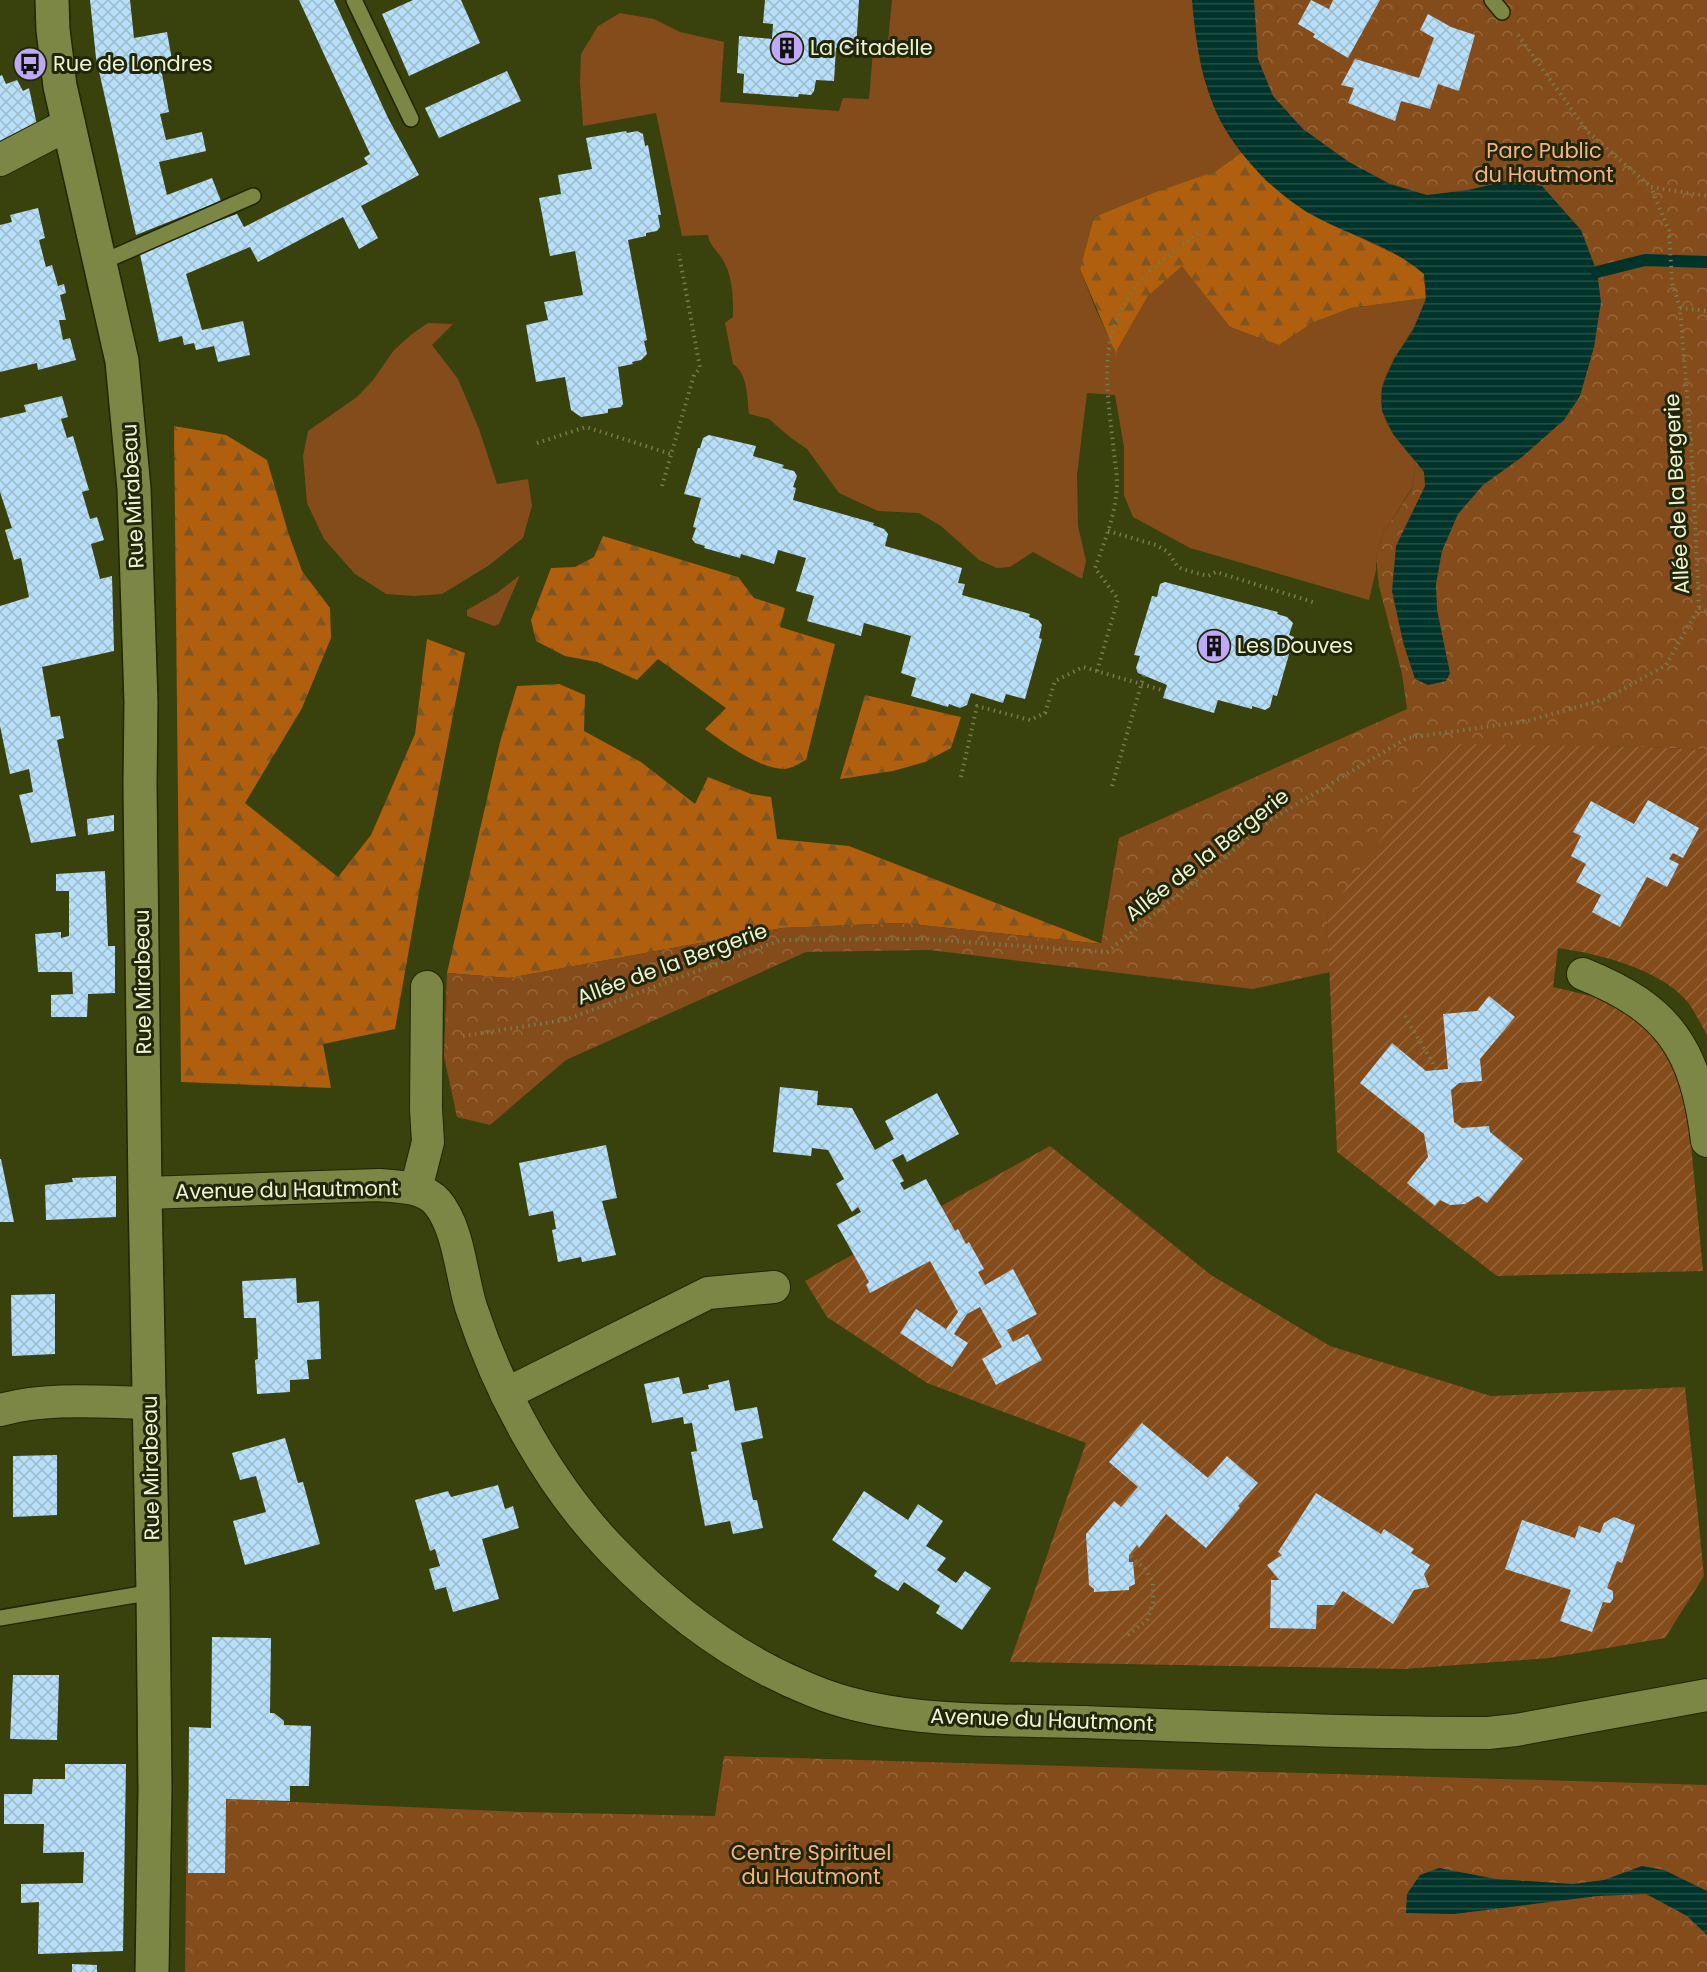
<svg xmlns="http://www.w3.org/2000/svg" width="1707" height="1972" font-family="Poppins,sans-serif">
<defs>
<pattern id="forest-firs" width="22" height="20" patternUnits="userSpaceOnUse" patternTransform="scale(1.5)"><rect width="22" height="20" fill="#af5f0d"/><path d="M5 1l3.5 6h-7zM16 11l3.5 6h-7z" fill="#805524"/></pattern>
<pattern id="park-crowns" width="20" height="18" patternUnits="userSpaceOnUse" patternTransform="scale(1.5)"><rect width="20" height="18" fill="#854c1b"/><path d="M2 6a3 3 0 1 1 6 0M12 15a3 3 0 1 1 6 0" fill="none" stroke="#97663b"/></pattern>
<pattern id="garden-furrows" width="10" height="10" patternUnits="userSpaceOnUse" patternTransform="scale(1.5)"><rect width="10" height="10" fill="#854c1b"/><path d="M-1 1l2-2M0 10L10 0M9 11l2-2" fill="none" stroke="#97663b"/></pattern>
<pattern id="water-rules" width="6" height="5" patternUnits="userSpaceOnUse" patternTransform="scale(1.5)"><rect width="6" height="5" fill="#00332a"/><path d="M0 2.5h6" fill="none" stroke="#265148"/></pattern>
<pattern id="building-cross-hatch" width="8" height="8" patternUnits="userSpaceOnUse" patternTransform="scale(1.5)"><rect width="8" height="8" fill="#b7dff9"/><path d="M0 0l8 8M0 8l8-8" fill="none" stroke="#9bbaca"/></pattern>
</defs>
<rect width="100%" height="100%" fill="#39410c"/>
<g fill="#854c1b">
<path d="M892,0H1192C1196,56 1206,107 1242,152L1216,171L1158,191L1094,217L1080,269L1096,310L1117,355V350L1148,296L1182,265L1230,327L1279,345L1314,322L1351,308L1426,298C1422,310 1418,322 1411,332C1397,356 1374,383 1383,413C1388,432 1404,447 1416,462L1412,488L1384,532L1376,556V570L1369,600L1190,548L1133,517L1124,495V447L1115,395L1087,393L1077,475L1078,526L1086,561L1082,579L1033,552L1010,567L997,568L979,560L941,526L919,513L878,511L839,493L807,449L791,438L769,419L749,414C747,397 748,374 733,364L725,323L733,317C733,300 733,279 725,264C720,252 710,248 708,235L682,236L656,113L583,126L580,82L581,54L598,26L620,13L654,19L680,32L724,42L720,102L839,111L843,98L869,99L873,51L887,52Z"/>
<path d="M428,323L453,324L432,345L458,379L479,429L497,484L528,479L532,506L523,538L488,566L442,594L414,596L386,594L355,574L324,539L307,503L303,456L308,431L357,397L373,380L394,350L412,334Z"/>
<path d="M520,575L499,624L494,626L467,616V610L497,593Z"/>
</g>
<g fill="url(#forest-firs)">
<path d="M1242,152L1265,180L1307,212L1407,260L1424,274L1426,298L1351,308L1314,322L1279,345L1230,327L1182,266L1148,296L1117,350V357L1080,269L1094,217L1158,191L1216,171Z"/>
<path d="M174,426L226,435L267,460L288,532L302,571L330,608L331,638L302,708L245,803L338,877L371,835L415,734L427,639L465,653L421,881L395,1029L323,1044L331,1088L181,1082Z"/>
<path d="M603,536L738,577L754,598L785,608L780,627L835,644L806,760C800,763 791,769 784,769C760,769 724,743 705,729L726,708L658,659L637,680L597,662L565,656L536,641L531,620L551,568L575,567L594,557Z"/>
<path d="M559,684L585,695L584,731L641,762L695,804L708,777L751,794L771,797L777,839L849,846L1102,944L901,923L782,928L509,978L447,973L500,742L517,686Z"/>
<path d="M865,695L961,717L951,748L925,762L893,771L840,779Z"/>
</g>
<g fill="url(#park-crowns)">
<path d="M1192,0H1707V750L1645,747L1460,745L1327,915L1330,972L1253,989L930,950L806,952L566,1060L490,1125L457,1117L444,1056L447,973L509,978L782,928L901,923L1101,944L1119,838L1407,709L1402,674L1379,586L1376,556L1384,532L1412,489L1416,462L1393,434L1382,411V387L1394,359L1413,330L1426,299L1424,274L1407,260L1307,212L1261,176L1228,135L1214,107L1195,42Z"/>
<path d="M724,1756L1707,1785V1972H185L187,1801L226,1799L522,1812L715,1816Z"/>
</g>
<g fill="url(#garden-furrows)">
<path d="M1460,744L1645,747L1707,750V1035C1701,1024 1694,1010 1686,1000C1657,968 1599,954 1558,948L1553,987L1608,1000L1630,1012L1667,1046L1686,1092L1703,1271L1497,1276L1337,1152L1327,915L1427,775Z"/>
<path d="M1050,1146L1211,1275L1330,1346L1491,1396L1685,1387L1704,1576L1665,1638L1549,1658L1404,1669L1010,1662L1086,1443L927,1383L827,1317L805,1281Z"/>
</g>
<g fill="url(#water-rules)">
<path d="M1192,0H1254L1258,59L1273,96L1303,129L1349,162L1390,184L1427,195L1468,190L1507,181L1542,186L1581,230L1597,272L1601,302L1594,347L1580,396L1564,420L1522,457L1483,485L1458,514L1442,551L1436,584L1437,610L1450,673L1446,681L1428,685L1415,679L1403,642L1392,591L1396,546L1425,486L1424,472L1393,434L1382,411V387L1394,359L1413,330L1426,299L1424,274C1390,244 1346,235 1307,212C1271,190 1230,147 1214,107C1200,73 1195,36 1192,0Z"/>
<path d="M1642,1866L1664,1870L1707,1891V1935L1687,1916L1646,1894L1597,1896L1454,1914L1406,1913L1407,1894L1420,1875L1439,1868L1496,1879L1573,1884L1604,1880Z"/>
</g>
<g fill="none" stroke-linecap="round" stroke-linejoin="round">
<path stroke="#00332a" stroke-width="12" d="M1597,272L1645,260L1707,262"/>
</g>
<g fill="url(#building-cross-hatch)">
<path d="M90,0H130L134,38L167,32L172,60L160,63L169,112L160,114L166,140L202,132L206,151L159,162L167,195L212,178L221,201L136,235L96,58Z"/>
<path d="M299,0H334L388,118L419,175L361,206L378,238L359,249L343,217L258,262L250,247L186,274L202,330L243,321L250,355L218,362L214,346L196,350L194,343L184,345L182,336L159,342L139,250L237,214L244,227L368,164L364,158L370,154Z"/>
<path d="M413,0H461L480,43L409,76L382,14Z"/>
<path d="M765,0H859L856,49L836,48L834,81L816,80L814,91L811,95L799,94L798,97L743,93L744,74L737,73L739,36L772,39L773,24L763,23Z"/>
<path d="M1311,0L1329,9L1333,0H1380L1348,58L1313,37L1315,34L1298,24Z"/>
<path d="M1428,14L1451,27L1475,35L1459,91L1438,84L1430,109L1401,101L1395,121L1348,103L1354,88L1341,85L1355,59L1419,78L1434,38L1420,30Z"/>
<path d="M507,71L521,101L439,138L425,108Z"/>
<path d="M2,75L6,84L17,80L23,91L29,88L37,125L0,144V76Z"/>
<path d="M626,131L627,133L637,131L643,134L645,146L648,145L661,215H658L660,227L657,231L646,233V236L628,240L647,340L644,341L647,354L641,360L632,362L633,364L618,367L623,404L621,407L608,409V413L581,417L571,410L565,377L536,382L526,325L548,320L544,302L583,295L575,251L550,256L539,198L561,194L558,175L592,169L586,138Z"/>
<path d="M38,208L45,238L39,240L46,267L52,265L58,286L64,284L66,293L60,295L66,320H59L63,340L70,338L76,360L38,370L37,363L0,372V225L12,222L10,215Z"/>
<path d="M62,396L68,417L61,419L67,438L73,436L89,490L82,492L90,519L97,517L104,540L91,544L100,579L112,576L114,651L42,667L51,717L60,716L64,738L57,740L76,836L31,843L19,795L33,792L29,769L10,774L0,726V606L29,597L21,558L14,560L5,530L12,528L0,492V418L26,412L24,405Z"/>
<path d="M709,435L756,446L753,456L784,465L782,468L794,471L797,476L793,487L796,488L793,500L874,523L873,525L884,529L888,534L885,546L962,568L958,583L965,584L962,595L1030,614L1029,617L1038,620L1042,625L1039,638L1042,639L1025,699L1006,694L1003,703L971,693L967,705L960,708L949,704L948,707L911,696L916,678L901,673L911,636L864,623L861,636L807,621L814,596L796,591L806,558L778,550L774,564L741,554L740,558L704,548L705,546L695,543L692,539L696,528L693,527L701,498L684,494L698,448H700L703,438Z"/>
<path d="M1165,582L1278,612L1277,614L1287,617L1293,623L1289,635L1294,637L1277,696L1273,695L1270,707L1265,710L1252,706V709L1218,700L1214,713L1163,698L1167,685L1138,673L1136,668L1140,656L1134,655L1152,596L1157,597L1160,584Z"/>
<path d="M1648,800L1699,828L1683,858L1673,853L1669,859L1679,864L1667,887L1647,877L1620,927L1592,912L1601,895L1576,882L1586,864L1571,856L1581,836L1573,832L1591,801L1634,824Z"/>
<path d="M114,815V831L88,835L87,819Z"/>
<path d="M105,871L108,946H115V993L88,994L87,1017H51V995L73,994L72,972H38L35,934L61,932V938L69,936V891H56V874Z"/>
<path d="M1489,996L1515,1017L1480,1059L1482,1081L1459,1083L1451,1090L1454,1122L1462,1128L1489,1126L1490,1132L1523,1159L1487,1203L1478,1196L1465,1204L1450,1205L1440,1200L1435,1206L1407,1183L1428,1157L1424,1134L1360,1083L1392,1043L1426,1071L1448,1069L1443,1014L1477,1011Z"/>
<path d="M780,1087L818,1091L817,1105L852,1108L875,1150L894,1139L885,1121L937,1093L959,1134L907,1162L903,1154L892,1160L904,1181L900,1183L904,1190L926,1179L955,1231L958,1229L966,1244L969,1242L984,1269L978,1272L985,1285L1013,1269L1037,1314L1007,1330L1013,1342L1028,1334L1042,1360L996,1385L982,1359L1002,1347L980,1307L967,1314L954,1334L968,1343L952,1367L900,1333L916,1309L946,1329L958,1312L930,1261L870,1293L866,1285L869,1282L837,1225L861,1212L858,1207L852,1212L836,1184L844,1179L828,1150L812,1148L811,1156L773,1152Z"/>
<path d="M606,1145L617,1198L602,1201L616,1255L582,1262L581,1257L558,1262L552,1230L556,1229L553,1211L529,1216L519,1163Z"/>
<path d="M0,1159H1L14,1222H0Z"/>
<path d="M116,1176V1217L46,1220L45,1185L73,1182L72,1178Z"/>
<path d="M296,1278L297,1303L319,1301L321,1359L307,1360L309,1379L290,1380V1392L257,1394L255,1360L258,1359L256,1318H244L242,1281Z"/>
<path d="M55,1294V1354L12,1356L11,1295Z"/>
<path d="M679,1377L683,1394L709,1389L708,1385L729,1380L735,1411L757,1407L763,1438L741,1443L753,1500H757L763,1528L733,1534L730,1521L705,1526L691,1452L697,1451L692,1423L684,1424L683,1417L652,1423L644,1384Z"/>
<path d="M1142,1423L1208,1478L1227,1456L1258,1483L1238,1506L1240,1508L1206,1548L1166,1514L1139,1548L1137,1545L1129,1555V1562H1133L1135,1584L1129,1587V1590L1094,1592V1589L1089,1585L1086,1534L1114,1501L1121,1507L1138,1487L1109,1462Z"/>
<path d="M285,1438L298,1483L303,1482L320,1544L245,1565L233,1521L266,1512L256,1476L240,1480L232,1453Z"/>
<path d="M57,1455V1515L13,1517V1456Z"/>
<path d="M498,1485L505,1509L513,1506L519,1528L482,1539L499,1599L453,1612L446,1587L435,1590L429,1569L440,1566L435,1549L430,1551L415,1500L448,1491L451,1497Z"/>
<path d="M864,1491L908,1520L918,1504L943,1521L926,1546L946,1558L937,1570L956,1583L965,1571L991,1588L962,1630L936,1613L940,1606L904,1582L898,1591L874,1576L877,1571L832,1540Z"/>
<path d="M1316,1493L1381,1534L1384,1529L1414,1549L1411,1553L1430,1565L1424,1574L1429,1587L1414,1590L1393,1624L1343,1591L1334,1605H1317L1316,1629L1270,1628L1271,1580H1279L1267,1565L1282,1555L1278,1552Z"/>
<path d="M1614,1517L1635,1525L1622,1563L1617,1561L1607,1588L1613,1591V1599L1610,1603L1603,1602L1592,1632L1560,1621L1571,1590L1505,1569L1522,1520L1575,1538L1579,1526L1600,1533L1604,1523Z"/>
<path d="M212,1637L271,1638L270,1713H274L284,1721V1725L311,1726L309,1786H290V1801L226,1799L225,1873H188L189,1727L211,1728Z"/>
<path d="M13,1675H59L57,1740L10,1739Z"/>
<path d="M65,1764H126L123,1951L38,1954L39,1902L21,1903V1884L83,1883L84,1852L43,1853L44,1824H4V1794H32L33,1779H65Z"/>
<path d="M72,1964L97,1965V1972H72Z"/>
</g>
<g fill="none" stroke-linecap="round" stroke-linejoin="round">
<defs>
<g id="service">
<path d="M354,0L411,119"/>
<path d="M1492,0L1502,12"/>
<path d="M100,263L253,196"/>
<path d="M0,1618L153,1592"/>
</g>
<g id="minor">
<path d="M0,160L69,124"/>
<path d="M1583,974C1670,1009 1696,1050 1707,1141"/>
<path d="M416,1189L428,1142L426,1109L427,987"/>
<path d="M145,1193L379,1185C398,1187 423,1186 437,1202C459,1228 461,1275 471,1307C500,1395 549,1485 613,1551C669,1609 736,1660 811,1690C894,1725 996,1719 1085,1722C1219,1727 1354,1733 1488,1733L1516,1730L1707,1695"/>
<path d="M506,1394L708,1293L774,1287"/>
<path d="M0,1410C48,1397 100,1402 150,1403"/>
</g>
<path id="secondary" d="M52,0L53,30L60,86L122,361L134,489L141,702L140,785L145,1193L153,1592L155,1789L152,1972"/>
</defs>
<use href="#service" stroke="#212603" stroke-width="18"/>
<use href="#minor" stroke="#212603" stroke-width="34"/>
<use href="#secondary" stroke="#212603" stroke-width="36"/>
<g stroke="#757c4e" stroke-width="4" stroke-dasharray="1.5 4.5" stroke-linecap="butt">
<path d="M1518,35L1588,132L1651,187"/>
<path d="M1680,308L1707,311"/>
<path d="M537,443L586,427L671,454"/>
<path d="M662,486L694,375L700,368L679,254"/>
<path d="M1108,531L1156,545L1168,552L1177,566L1182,569L1208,576L1216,572L1316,603"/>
<path d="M1699,608L1707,611"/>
<path d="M1097,671L1118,599L1095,568C1105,540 1116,514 1117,484C1117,471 1114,457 1113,443C1106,383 1097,333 1139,283C1157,262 1181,247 1202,230"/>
<path d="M961,777L977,706L1030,720L1045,713L1055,681L1083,667L1165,691"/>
<path d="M1112,786L1144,675"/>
<path d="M1405,1016L1437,1070"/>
<path d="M463,1036L565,1020L781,940L922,939L1107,952L1272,819L1407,738L1527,721L1606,699L1666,665L1699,608L1692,459L1680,308L1672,282L1669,231L1651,187L1707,196"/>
<path d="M1128,1635L1147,1620L1153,1603V1582L1145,1569L1129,1555"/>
</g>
<use href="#service" stroke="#7c8745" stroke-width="15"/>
<use href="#minor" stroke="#7c8745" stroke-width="32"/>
<use href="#secondary" stroke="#7c8745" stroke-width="33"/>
</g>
<defs>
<symbol id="building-disc" viewBox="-11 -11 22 22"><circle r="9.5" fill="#bfa9f4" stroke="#21260a"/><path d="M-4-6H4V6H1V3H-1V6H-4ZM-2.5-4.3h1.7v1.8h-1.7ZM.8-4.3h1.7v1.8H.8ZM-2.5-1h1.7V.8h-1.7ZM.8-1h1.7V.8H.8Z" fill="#111"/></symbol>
<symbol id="bus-disc" viewBox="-11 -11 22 22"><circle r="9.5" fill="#bfa9f4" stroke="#21260a"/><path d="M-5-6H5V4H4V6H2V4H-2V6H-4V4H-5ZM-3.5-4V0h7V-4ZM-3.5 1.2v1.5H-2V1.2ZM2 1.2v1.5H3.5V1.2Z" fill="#111"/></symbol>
</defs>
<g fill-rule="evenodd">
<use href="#building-disc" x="768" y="29" width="38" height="38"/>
<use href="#bus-disc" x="11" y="45" width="38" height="38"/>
<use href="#building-disc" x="1195" y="627" width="38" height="38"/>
</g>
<g text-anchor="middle" stroke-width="6" stroke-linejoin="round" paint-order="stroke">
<g font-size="21" fill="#edf4d2" stroke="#21260a" text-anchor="start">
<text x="810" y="55">La Citadelle</text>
<text x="53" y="71">Rue de Londres</text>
<text x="1237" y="653">Les Douves</text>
</g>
<g font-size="21" fill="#f4b384" stroke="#21260a">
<text x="1544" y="158">Parc Public<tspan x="1544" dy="24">du Hautmont</tspan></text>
<text x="811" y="1860">Centre Spirituel<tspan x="811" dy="24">du Hautmont</tspan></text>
</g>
<g font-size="21" fill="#edf4d2" stroke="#21260a">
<text transform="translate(1677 494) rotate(-93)" y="7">Allée de la Bergerie</text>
<text transform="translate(133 496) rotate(-93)" y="7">Rue Mirabeau</text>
<text transform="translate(1207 855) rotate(-38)" y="7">Allée de la Bergerie</text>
<text transform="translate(672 964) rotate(-20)" y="7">Allée de la Bergerie</text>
<text transform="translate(143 982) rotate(-91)" y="7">Rue Mirabeau</text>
<text transform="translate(287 1190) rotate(-1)" y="7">Avenue du Hautmont</text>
<text transform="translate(151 1468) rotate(-91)" y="7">Rue Mirabeau</text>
<text transform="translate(1042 1720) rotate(2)" y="7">Avenue du Hautmont</text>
</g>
</g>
</svg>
